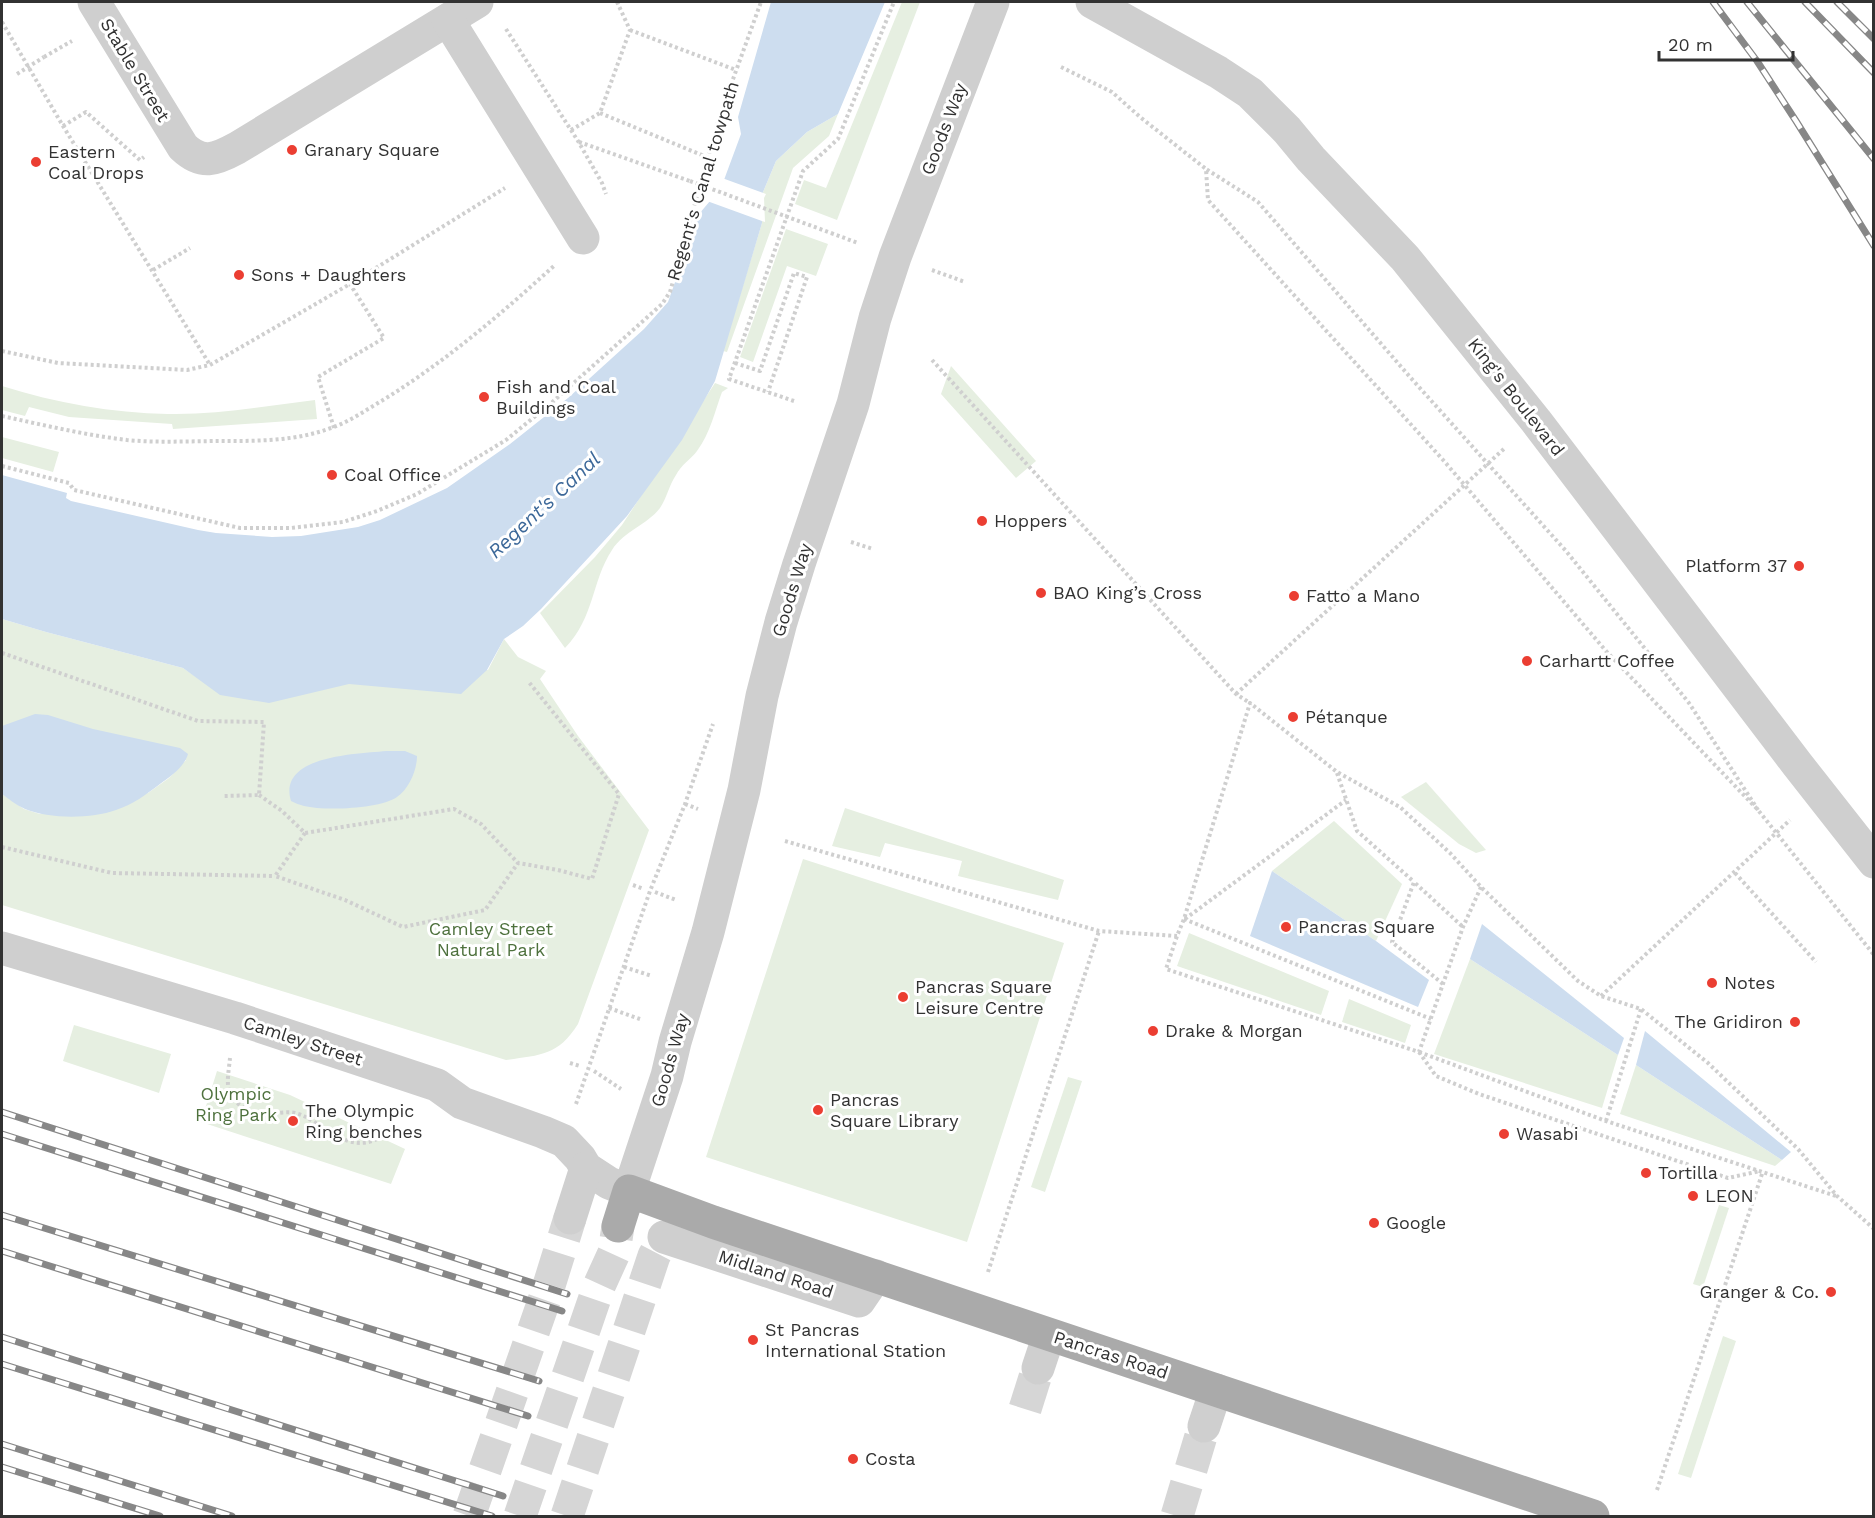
<svg xmlns="http://www.w3.org/2000/svg" width="1875" height="1518" font-family="'Work Sans',sans-serif">
<rect width="100%" height="100%" fill="#fff"/>
<g fill="#e6efe1">
<path d="M902,2H920L837,220L795,204L804,180L826,188Z"/>
<path d="M838,114L829,136L793,168L727,352L723,351L762,223L761,197L776,161L807,132Z"/>
<path d="M786,229L828,244L816,276L787,266L753,362L740,357Z"/>
<path d="M951,366L1036,461L1016,478L941,394Z"/>
<path d="M715,383L728,388L722,392C715,411 710,434 697,451C691,459 681,465 676,475C669,485 667,498 660,508C647,525 624,531 612,550C591,582 595,617 565,648L540,613L595,557L622,525Z"/>
<path d="M2,386C56,403 112,413 168,414C217,415 266,406 315,400L317,419L173,429L172,424L69,417L29,407L25,416L2,410Z"/>
<path d="M2,437L59,452L53,472L2,458Z"/>
<path d="M2,619L46,632L183,668L196,677L488,670L504,639L518,657L546,671L540,679L578,736L649,830L578,1024C558,1056 540,1055 506,1060L2,905V794L24,809L40,814L148,793L169,778L186,760L2,735Z"/>
<path d="M1426,782L1486,850L1476,853L1459,844L1401,797Z"/>
<path d="M845,808L1064,880L1058,900L958,876L962,861L885,843L880,857L832,846Z"/>
<path d="M1334,821L1402,884L1376,941L1272,871Z"/>
<path d="M803,859L1064,943L967,1242L706,1157Z"/>
<path d="M1189,933L1329,991L1321,1015L1177,966Z"/>
<path d="M1470,959L1618,1055L1602,1108L1434,1054Z"/>
<path d="M1349,999L1411,1025L1405,1043L1342,1022Z"/>
<path d="M74,1025L171,1054L159,1093L63,1061Z"/>
<path d="M1636,1065L1782,1160L1775,1166L1620,1114Z"/>
<path d="M217,1071L290,1095L405,1149L391,1184L201,1122Z"/>
<path d="M1068,1077L1082,1081L1045,1192L1031,1187Z"/>
<path d="M1719,1205L1729,1208L1703,1287L1693,1284Z"/>
<path d="M1723,1336L1736,1341L1691,1478L1678,1474Z"/>
</g>
<g fill="#cdddef">
<path d="M771,2H885L838,114L807,132L776,161L761,197L762,223L715,381L682,440L627,516L541,609L523,626L504,639L487,670L461,694L349,684L269,703L220,695L183,668L46,632L2,619V475L67,493L66,498L71,501L198,530L216,533L272,537L301,536L358,527L380,520L447,488L510,444L568,398L644,329L668,302L699,214L721,188L741,134L738,117Z"/>
<path d="M35,714L48,715L93,729L180,748L188,754C185,766 170,777 160,784C147,794 132,805 116,810C91,819 49,819 25,809C16,805 9,799 2,794V726Z"/>
<path d="M386,751H405L417,756C417,770 409,789 397,797C380,809 325,811 304,806C300,805 295,803 291,801C277,755 358,754 386,751Z"/>
<path d="M1272,871L1376,941L1429,980L1418,1007L1250,936Z"/>
<path d="M1482,924L1624,1038L1618,1055L1470,959Z"/>
<path d="M1645,1031L1791,1152L1782,1160L1636,1065Z"/>
</g>
<path fill="#fff" d="M722,178L766,194L764,198L765,222L707,201L719,187Z"/>
<g fill="none" stroke-linecap="round" stroke-linejoin="round">
<g stroke="#d6d6d6" stroke-width="33" stroke-dasharray="33 16" stroke-linecap="butt">
<path d="M1025,1409L1038,1368"/>
<path d="M469,1516L546,1295L570,1218"/>
<path d="M567,1516L654,1256L664,1237"/>
<path d="M1177,1516L1204,1426"/>
</g>
<path stroke="#d6d6d6" stroke-width="33" stroke-dasharray="33 16" stroke-linecap="butt" d="M520,1516L599,1286L614,1253L618,1226"/>
<g stroke="#cfcfcf" stroke-width="4" stroke-dasharray="3 3" stroke-linecap="butt">
<path d="M2,22L63,126L210,365"/>
<path d="M506,29L578,141L602,183L606,194"/>
<path d="M630,30L736,70"/>
<path d="M44,57L72,41"/>
<path d="M1061,67L1112,92L1140,117L1206,169"/>
<path d="M600,113L709,158"/>
<path d="M63,126L86,112L140,160L144,157"/>
<path d="M571,130L600,113L630,30L617,2"/>
<path d="M579,142L690,181"/>
<path d="M831,233L858,243"/>
<path d="M153,270L190,248"/>
<path d="M932,270L965,282"/>
<path d="M2,351L58,363L187,370L210,365L350,284L505,188"/>
<path d="M932,360L1236,694L1250,703"/>
<path d="M735,363L760,371L794,273L807,277L768,392"/>
<path d="M794,401L729,379L803,171L838,139L894,2"/>
<path d="M2,416C43,425 85,435 127,440C158,443 191,441 223,441C259,441 296,441 331,428C349,422 366,410 383,400C445,362 501,314 555,265"/>
<path d="M334,428L318,377L384,338L350,284"/>
<path d="M2,466L69,483L74,490L240,528H291L343,522L377,511L417,494L506,440L549,405L662,304L670,292L720,115L761,2"/>
<path d="M851,542L873,549"/>
<path d="M2,653L198,721L264,722L259,795L224,796"/>
<path d="M1236,694L1506,447"/>
<path d="M1337,773L1357,831L1414,882"/>
<path d="M259,795L282,811L305,833L454,809L481,824L518,863L558,870L592,879L619,794L528,681"/>
<path d="M685,804L698,809"/>
<path d="M1758,810L1689,703L1566,551L1410,377L1258,202L1206,169L1208,200L1444,461L1606,651L1758,810L1874,955"/>
<path d="M305,833L275,876L345,900L403,927L485,910L518,863"/>
<path d="M785,841L1099,931L1177,936"/>
<path d="M2,847L112,873L275,876"/>
<path d="M1735,873L1816,962"/>
<path d="M633,885L644,889"/>
<path d="M1481,887L1463,927L1419,1052L1166,969L1177,936L1184,919L1250,703L1337,772L1400,807L1450,853L1481,887L1578,981L1601,996L1641,1009L1708,1063L1798,1149L1837,1196L1874,1229"/>
<path d="M655,892L676,900"/>
<path d="M1184,919L1431,1019"/>
<path d="M1185,919L1346,800"/>
<path d="M624,967L652,976"/>
<path d="M1443,984L1392,942L1414,882L1463,927"/>
<path d="M1601,996L1790,820"/>
<path d="M609,1008L640,1019"/>
<path d="M1419,1052L1606,1121L1836,1196"/>
<path d="M1419,1052L1436,1076L1479,1094L1728,1178L1760,1171"/>
<path d="M230,1058C229,1071 224,1090 234,1100C240,1106 248,1110 253,1116C263,1118 279,1110 295,1113C308,1116 316,1124 327,1131C333,1136 341,1138 348,1141C369,1147 381,1138 398,1125"/>
<path d="M570,1063L580,1066"/>
<path d="M594,1071L621,1089"/>
<path d="M576,1104L650,891L685,804L713,724"/>
<path d="M1606,1121L1641,1009"/>
<path d="M988,1272L1099,931"/>
<path d="M1657,1490L1763,1171"/>
</g>
<g stroke="#cfcfcf" stroke-width="33">
<path d="M94,2L183,147C202,165 215,160 237,148L477,2"/>
<path d="M1092,2L1218,72L1250,93L1287,130L1311,159L1405,258L1536,421L1797,764L1874,862"/>
<path d="M448,20L583,238"/>
<path d="M2,948L235,1018L437,1085L462,1103L543,1132L564,1141L580,1158L586,1168L609,1183L629,1191L667,1076L675,1042L708,932L744,790L762,696L781,622L799,564L853,404L875,318L895,257L993,2"/>
<path d="M570,1218L586,1168"/>
<path d="M664,1237L859,1301L876,1276"/>
<path d="M1038,1368L1049,1335"/>
<path d="M1204,1426L1216,1390"/>
</g>
<path stroke="#aaa" stroke-width="33" d="M618,1226L629,1191L713,1222L1593,1516"/>
<defs>
<g id="rail">
<path d="M1713,2L1757,61L1796,121L1874,246"/>
<path d="M1747,2L1874,159"/>
<path d="M1805,2L1874,73"/>
<path d="M1837,2L1874,39"/>
<path d="M2,1112L567,1294"/>
<path d="M2,1134L562,1311"/>
<path d="M2,1215L539,1381"/>
<path d="M2,1251L528,1416"/>
<path d="M2,1337L503,1496"/>
<path d="M2,1364L492,1516"/>
<path d="M2,1444L232,1516"/>
<path d="M2,1467L160,1516"/>
</g>
</defs>
<use href="#rail" stroke="#878787" stroke-width="7"/>
<use href="#rail" stroke="#fff" stroke-width="4.5" stroke-dasharray="14" stroke-linecap="butt"/>
<g stroke="#cfcfcf" stroke-width="4" stroke-dasharray="3 3" stroke-linecap="butt">
<path d="M17,74L44,57"/>
<path d="M690,181L831,233"/>
</g>
</g>
<g fill="#eb3e32" stroke="#fff" stroke-width="2">
<circle cx="292" cy="150" r="6"/>
<circle cx="36" cy="162" r="6"/>
<circle cx="239" cy="275" r="6"/>
<circle cx="484" cy="397" r="6"/>
<circle cx="332" cy="475" r="6"/>
<circle cx="982" cy="521" r="6"/>
<circle cx="1799" cy="566" r="6"/>
<circle cx="1041" cy="593" r="6"/>
<circle cx="1294" cy="596" r="6"/>
<circle cx="1527" cy="661" r="6"/>
<circle cx="1293" cy="717" r="6"/>
<circle cx="1286" cy="927" r="6"/>
<circle cx="1712" cy="983" r="6"/>
<circle cx="903" cy="997" r="6"/>
<circle cx="1795" cy="1022" r="6"/>
<circle cx="1153" cy="1031" r="6"/>
<circle cx="818" cy="1110" r="6"/>
<circle cx="293" cy="1121" r="6"/>
<circle cx="1504" cy="1134" r="6"/>
<circle cx="1646" cy="1173" r="6"/>
<circle cx="1693" cy="1196" r="6"/>
<circle cx="1374" cy="1223" r="6"/>
<circle cx="1831" cy="1292" r="6"/>
<circle cx="753" cy="1340" r="6"/>
<circle cx="853" cy="1459" r="6"/>
</g>
<g text-anchor="middle" stroke-width="6" stroke-linejoin="round" paint-order="stroke">
<g font-size="18" fill="#323232" stroke="#fff">
<text transform="translate(135 70) rotate(59)" y="6">Stable Street</text>
<text transform="translate(944 129) rotate(-69)" y="6">Goods Way</text>
<text transform="translate(703 181) rotate(-73)" y="6">Regent's Canal towpath</text>
<text transform="translate(1516 397) rotate(52)" y="6">King's Boulevard</text>
<text transform="translate(792 590) rotate(-73)" y="6">Goods Way</text>
<text transform="translate(303 1041) rotate(18)" y="6">Camley Street</text>
<text transform="translate(670 1060) rotate(-74)" y="6">Goods Way</text>
<text transform="translate(776 1274) rotate(18)" y="6">Midland Road</text>
<text transform="translate(1111 1355) rotate(18)" y="6">Pancras Road</text>
</g>
<g font-size="18" fill="#323232" stroke="#fff" text-anchor="start">
<text x="304" y="156">Granary Square</text>
<text x="48" y="158">Eastern<tspan x="48" dy="21">Coal Drops</tspan></text>
<text x="251" y="281">Sons + Daughters</text>
<text x="496" y="393">Fish and Coal<tspan x="496" dy="21">Buildings</tspan></text>
<text x="344" y="481">Coal Office</text>
<text x="994" y="527">Hoppers</text>
<text x="1787" y="572" text-anchor="end">Platform 37</text>
<text x="1053" y="599">BAO King’s Cross</text>
<text x="1306" y="602">Fatto a Mano</text>
<text x="1539" y="667">Carhartt Coffee</text>
<text x="1305" y="723">Pétanque</text>
<text x="1298" y="933">Pancras Square</text>
<text x="1724" y="989">Notes</text>
<text x="915" y="993">Pancras Square<tspan x="915" dy="21">Leisure Centre</tspan></text>
<text x="1783" y="1028" text-anchor="end">The Gridiron</text>
<text x="1165" y="1037">Drake &amp; Morgan</text>
<text x="830" y="1106">Pancras<tspan x="830" dy="21">Square Library</tspan></text>
<text x="305" y="1117">The Olympic<tspan x="305" dy="21">Ring benches</tspan></text>
<text x="1516" y="1140">Wasabi</text>
<text x="1658" y="1179">Tortilla</text>
<text x="1705" y="1202">LEON</text>
<text x="1386" y="1229">Google</text>
<text x="1819" y="1298" text-anchor="end">Granger &amp; Co.</text>
<text x="765" y="1336">St Pancras<tspan x="765" dy="21">International Station</tspan></text>
<text x="865" y="1465">Costa</text>
</g>
<g font-size="18" fill="#4e713d" stroke="#fff">
<text x="491" y="935">Camley Street<tspan x="491" dy="21">Natural Park</tspan></text>
<text x="236" y="1100">Olympic<tspan x="236" dy="21">Ring Park</tspan></text>
</g>
<g font-size="20" font-style="italic" fill="#3c6899" stroke="#fff">
<text transform="translate(544 505) rotate(-43)" y="7">Regent's Canal</text>
</g>
</g>
<rect width="1875" height="1518" fill="none" stroke="#323232" stroke-width="6"/>
<path d="M1659 51v9h134v-9" fill="none" stroke="#323232" stroke-width="3"/>
<text x="1668" y="51" font-size="18" fill="#323232" stroke="#ffffff" stroke-width="4.5" paint-order="stroke">20 m</text>
</svg>
